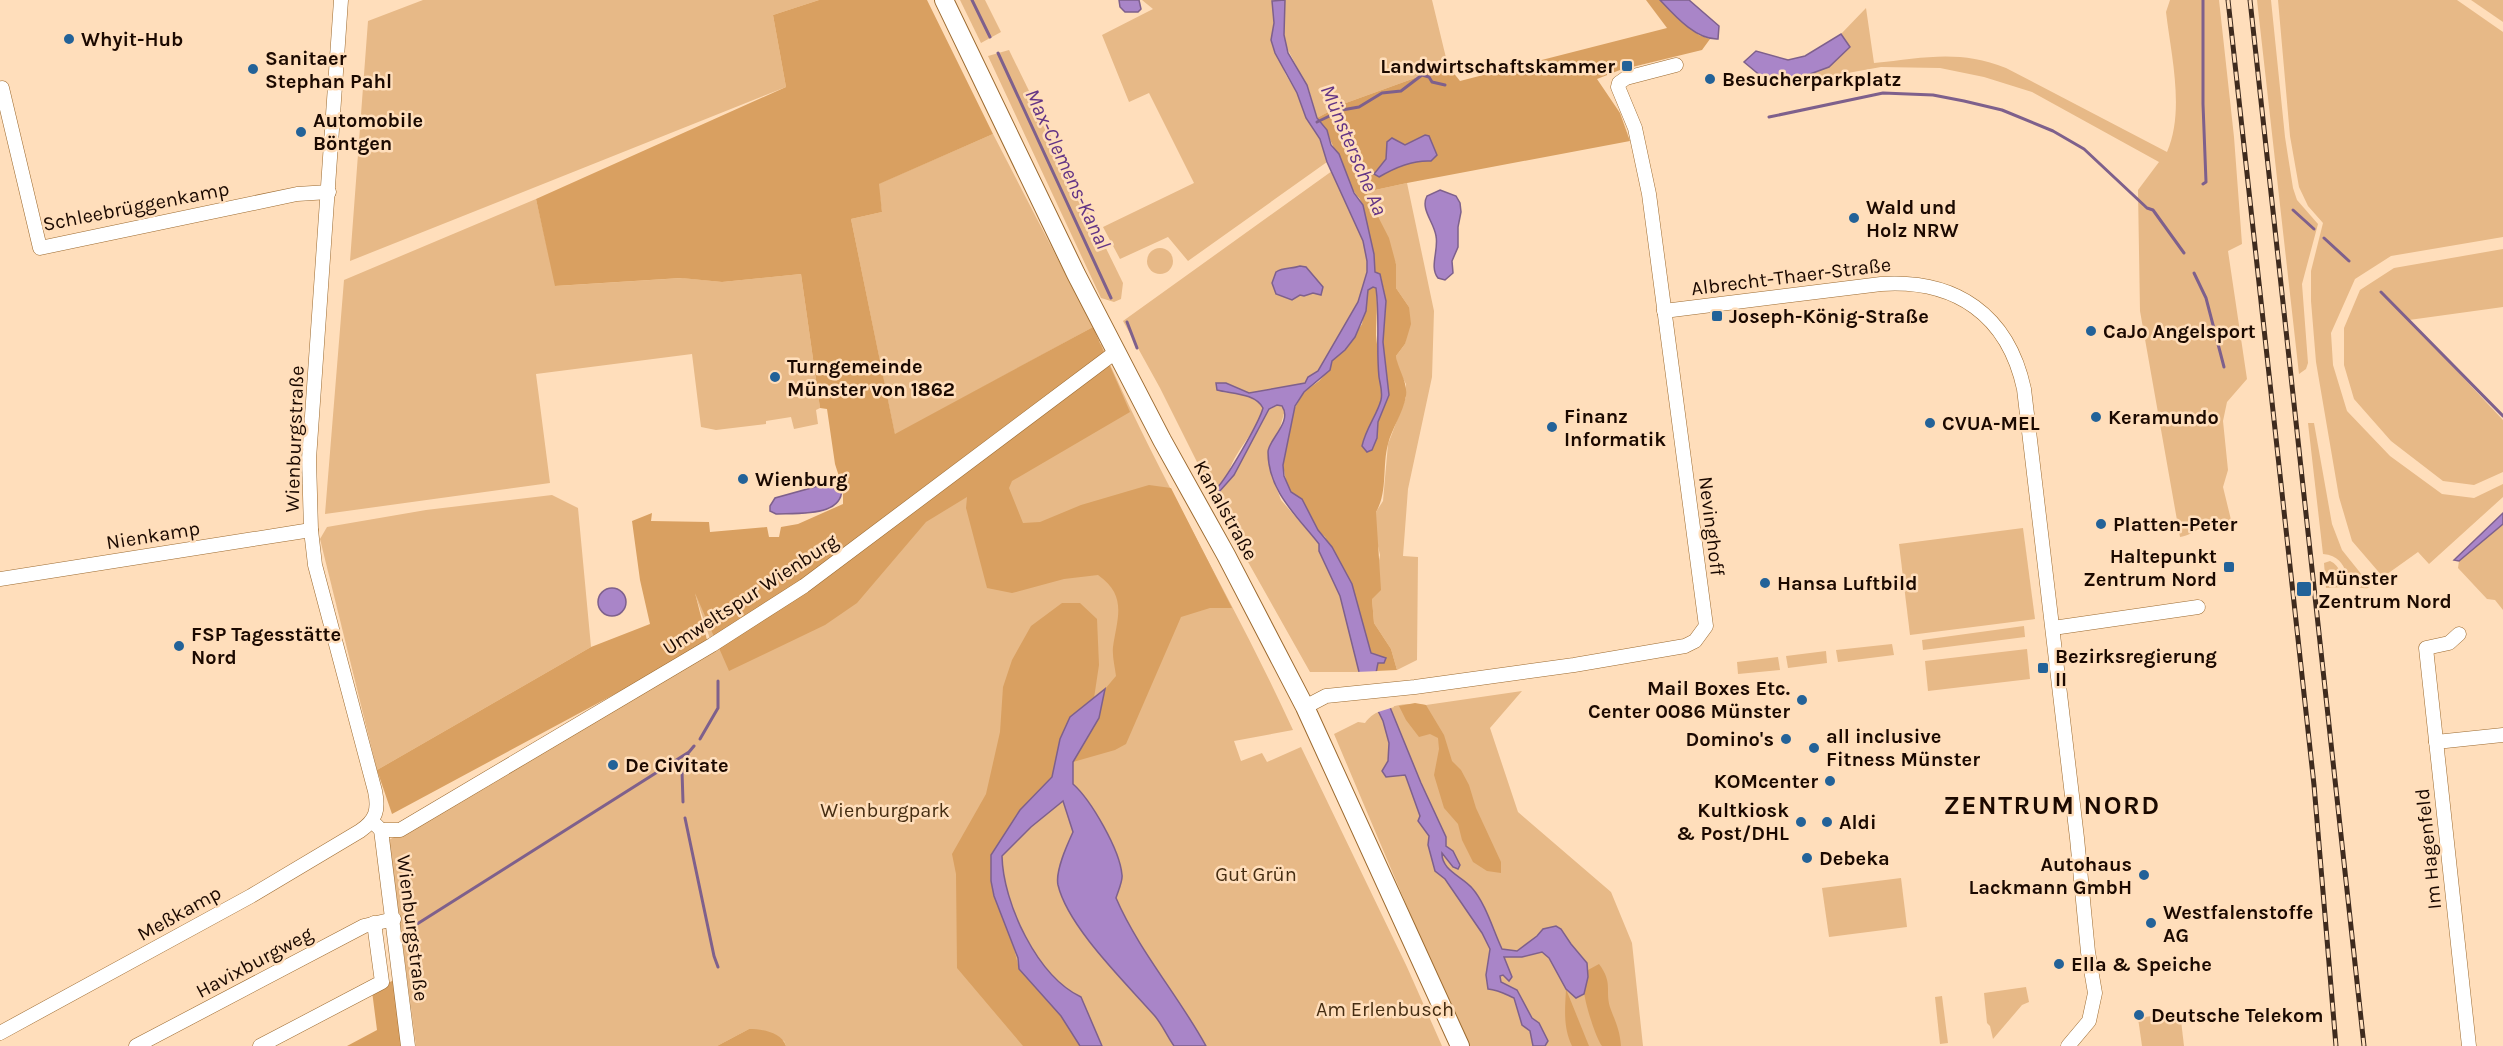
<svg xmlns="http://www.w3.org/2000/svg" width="2503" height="1046" font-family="Karla,sans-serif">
<rect width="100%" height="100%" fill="#ffdebb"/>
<g fill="#e7b987" fill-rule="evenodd">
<path d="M423,0H819L773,15L786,87L350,261L368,21Z"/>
<path d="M960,0H985L1001,32L981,43Z"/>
<path d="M1142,0H1273L1274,23L1272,43L1286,75L1297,93L1306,118L1320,139L1327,162L1188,261L1168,237L1120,259L1103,227L1194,183L1149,93L1129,102L1102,35L1153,9Z"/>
<path d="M1285,0H1432L1448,66L1343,104L1317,118L1309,90L1287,48L1284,35Z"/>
<path d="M2170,0H2219L2234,137L2242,244L2228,251L2247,379L2227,402L2223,421L2228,470L2223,487L2233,528L2227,532C2202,516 2202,533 2180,537L2140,311L2138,190L2159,162L2032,92L1984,77L1940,68L1881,67L1770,87L1768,82L1802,77L1850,47L1841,34L1866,8L1874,63C1924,58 1958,49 2006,68L2167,152C2185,111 2171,55 2166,12Z"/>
<path d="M2257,0H2271L2285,137L2293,188L2297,200L2318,224L2302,284L2308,363L2306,369L2299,374Z"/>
<path d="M2278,0H2457L2503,32V237L2391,256L2355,279L2331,333L2333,365L2347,411L2390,456L2442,494L2474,498L2503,484V497L2429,564L2418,552L2383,577L2352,541L2339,497L2316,362L2311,301V271L2323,223L2308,206L2299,187L2290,136Z"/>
<path d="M2471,0H2503V22Z"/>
<path d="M1009,50L1123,283L1121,299L1114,302L1101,298L988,56Z"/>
<path d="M993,134L1093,327L895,435L851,219L882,212L878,184Z"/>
<path d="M1332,171L1363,241L1367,254V272L1358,302L1318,371L1305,383L1249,393L1226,383L1221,392C1234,393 1255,394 1263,408C1257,433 1233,451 1228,476L1234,475L1269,409L1279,405L1285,410L1277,438L1270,444L1268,450L1271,473L1281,500L1319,544V551L1340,596L1359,672H1310L1239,546L1160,388L1123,321ZM1307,268L1320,285L1313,293L1304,296L1300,295L1290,299L1276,294L1272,283L1276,272L1282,269Z"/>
<path d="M1407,183L1434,311L1432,377L1408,489L1403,556L1418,557L1417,660L1397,670L1391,649L1374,623L1372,599L1380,555L1376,537V512L1383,501L1388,444L1406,397V384L1398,370L1396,356L1405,344L1409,307L1396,288V264L1367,195L1375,190Z"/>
<path d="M536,199L556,286L682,278L722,282L801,274L820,408L816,410L818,424L794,429L791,417L766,421V424L716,430L701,427L692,354L536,374L550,483L325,514L344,280Z"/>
<circle cx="1160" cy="261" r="13"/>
<path d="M2503,249V307L2409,320L2503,420V472L2474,485L2443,481L2391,441L2354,399L2344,365V328L2360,290L2394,268Z"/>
<path d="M1101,344C1158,476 1233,599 1293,730L1234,741L1241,761L1262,753L1267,762L1301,747L1407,967L1442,1046H786L784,1041L749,1029L717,1046H416L389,840L713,648L693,588L843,505Z"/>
<path d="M2308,423H2314L2332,524L2342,550L2370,585L2368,588C2339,591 2355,557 2323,554Z"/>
<path d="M552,495L578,508L591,647L377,770L320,539L327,527L426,510Z"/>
<path d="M2503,524V610L2495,600L2487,599L2458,568L2459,561Z"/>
<path d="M2023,528L2035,619L1910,635L1899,544Z"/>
<path d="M2330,561C2341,566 2341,576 2344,587L2326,588L2324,563Z"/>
<path d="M2024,626L2025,637L1923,650L1922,640Z"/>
<path d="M1892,644L1894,655L1838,662L1836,650Z"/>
<path d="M2027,649L2030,679L1928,691L1925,661Z"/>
<path d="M1826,651L1827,663L1788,668L1786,656Z"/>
<path d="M1778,657L1780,670L1738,674L1737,662Z"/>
<path d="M1522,691L1490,728L1518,812L1611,892L1632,943L1643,1046H1466L1334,734L1358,722L1365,723C1377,706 1406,702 1426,705Z"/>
<path d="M1901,878L1907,927L1829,937L1822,888Z"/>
<path d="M2026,987L2029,1002L2022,1005L1993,1039L1990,1026L1987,1023L1984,993Z"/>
<path d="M1942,996L1948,1043L1940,1044L1935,997Z"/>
<path d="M2180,1012L2184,1046H2142L2138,1018Z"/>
</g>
<g fill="#d9a061" fill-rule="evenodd">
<path d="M819,0H927L993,134L879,184L882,212L851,219L895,434L1093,327L1130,412L1012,481L1009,488L1023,523L1040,522L1081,505L1149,485L1171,488L1232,608H1210L1181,617L1126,744L1115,750L1073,762L1099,718L1105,689L1116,676C1115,667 1112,656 1113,647C1117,618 1128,596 1098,575L1064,579L1012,593L987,588L966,508L967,497L926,522L857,603L825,625L729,671L695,593L708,644L392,814L377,770L591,647L650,624L640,580L632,521L652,513L651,521L709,522L710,532L767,527L769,537H779L781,527L798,524L843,504V489L835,464L827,409L820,408L801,274L722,282L681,278L555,286L536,199L786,87L773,15Z"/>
<path d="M1646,0H1660L1699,35L1710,39L1702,50L1620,70L1597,79L1620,113L1630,141L1407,183L1375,190L1367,195L1389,238L1396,264V288L1409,307L1411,324L1405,344L1396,356C1398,370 1408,382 1406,396C1403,413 1392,428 1388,444C1382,466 1388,492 1376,512L1381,590L1372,599L1374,623L1391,649L1397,670L1376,671L1378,663L1380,662L1371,653L1352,584L1325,537L1318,530L1302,499L1291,492L1286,481L1283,465L1293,411L1304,392L1319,381L1329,370L1332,361L1345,350L1362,324L1368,290L1373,287L1376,288C1378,304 1376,319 1376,335C1377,353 1386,383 1381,400C1377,416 1366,428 1362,446L1372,450L1377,438L1378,422L1389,395L1383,342L1386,301L1381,277L1375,272L1374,254L1360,199C1342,180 1336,141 1317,118L1343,104L1448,66L1460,81L1667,28ZM1425,135L1429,136L1434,148L1431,160H1420L1375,173L1400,143L1405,145Z"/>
<path d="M1062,603H1080L1097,619L1099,665L1094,698L1070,717L1052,777L1020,810L991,855L1019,969L1061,1016L1080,1046H1023L957,968L956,874L952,854L986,794L1000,732L1003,687L1012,660L1031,626Z"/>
<path d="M1415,703L1426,705L1444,735L1452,761L1461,770L1469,785L1476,808L1501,862V873L1487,871L1473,862L1462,840L1458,824L1444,808L1434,775L1439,749L1438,738L1430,734L1419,737L1406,720L1399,706Z"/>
<path d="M1599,964C1614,984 1604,991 1611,1010C1616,1023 1620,1031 1621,1046H1602C1596,1039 1583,998 1584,989C1585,982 1588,977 1588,970Z"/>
<path d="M394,980L402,1046H347L377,1030L372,991Z"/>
<path d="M1566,989L1589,1046H1572C1563,1027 1565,1010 1566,989Z"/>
<path d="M749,1029C762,1029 781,1032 786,1046H717Z"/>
</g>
<g fill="#a985c8" stroke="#7e608c" stroke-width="1.5">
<path d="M1119,0H1139L1141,9L1138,12H1125L1120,7Z"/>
<path d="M1285,0L1284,35L1288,53L1307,85L1317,118L1327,130L1331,145L1339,154L1354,193L1363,205L1374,254L1375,272L1380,274L1386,301L1383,342L1389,395L1378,422L1377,438L1372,450L1367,452L1362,446C1366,428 1377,415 1381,400C1383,392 1380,384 1379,377C1376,347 1380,318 1376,288L1373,287L1368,290L1366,311L1355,337L1345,350L1332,361L1330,370L1304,392L1295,406L1283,465L1284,476L1291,492L1302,499L1318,530L1332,547L1352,584L1371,653L1386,658L1384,663H1378L1376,673L1421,783L1446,837V846L1453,851L1460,865L1458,869L1453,867L1442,853C1441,870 1463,877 1472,888C1486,904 1493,930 1502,949L1517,951L1537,936L1543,929L1556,926L1561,929L1571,944L1587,963L1588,977L1584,994L1576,998L1566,989L1549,958L1542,952L1522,957H1504L1512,977L1509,981L1503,975L1500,976L1501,982L1517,990L1532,1018L1539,1023L1548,1041L1545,1046H1533L1530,1031L1522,1025L1514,998C1505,994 1499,990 1488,989L1486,975L1490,949L1482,933L1445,879L1435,871L1428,845L1429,836L1418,821L1420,816L1406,777L1405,775L1386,777L1382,771L1388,761L1389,743L1383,721L1359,672L1340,596L1319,551V544C1297,516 1268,491 1268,452C1268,440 1293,422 1282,406L1277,405L1269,409L1234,475L1219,492L1217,488C1228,476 1259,423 1263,408C1255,393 1232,394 1217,390L1216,383H1226L1249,393L1305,383L1308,377L1318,371L1358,302L1367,272V261L1363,241L1327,162L1320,139L1306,118L1297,93L1275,53L1271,40L1274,23L1272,1Z"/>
<path d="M1660,0H1689L1719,26L1718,39C1696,40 1675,16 1660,0Z"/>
<path d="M1841,34L1850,47L1829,67L1802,77L1768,82L1744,62L1756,51L1788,60L1805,56Z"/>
<path d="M1425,135L1429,136L1437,155L1431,161C1413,160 1394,168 1379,177L1374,174L1386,159L1387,142L1392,138L1405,145Z"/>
<path d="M1440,190L1456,196L1460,203L1461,212L1458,227V247L1452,261L1453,273L1445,280L1438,278C1429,267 1439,250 1436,236C1434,222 1420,209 1427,196Z"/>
<path d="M1300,266L1306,267L1323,287L1321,295L1313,293L1304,296L1300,295L1292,300L1276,294L1272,283L1276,272C1283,267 1292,269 1300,266Z"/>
<path d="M840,480C852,518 798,513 776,514L770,511V506L775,498Z"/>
<path d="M2503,513V524L2459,561L2454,560Z"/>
<circle cx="612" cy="602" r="14"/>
<path d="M1105,689L1099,718L1073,762V784C1091,800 1120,850 1122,875C1123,881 1118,891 1116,898C1139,951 1178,995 1206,1046H1174C1167,1036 1162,1024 1154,1015C1125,982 1068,927 1058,885C1055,871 1067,845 1073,832L1063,801L1031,827L1002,856C1003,903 1037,976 1081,997L1102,1046H1080L1061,1016L1019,969L1018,958L994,896L991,881V855L1020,810L1052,777L1060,739L1070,717Z"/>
</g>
<path fill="#ffdebb" d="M1379,671L1394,707L1375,713L1356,672Z"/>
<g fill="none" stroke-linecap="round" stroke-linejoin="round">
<g stroke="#7e608c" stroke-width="3">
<path d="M972,0L990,37"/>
<path d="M998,53L1111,298"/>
<path d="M1769,117L1883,93L1933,95L1964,101L2002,110L2053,131L2084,149L2147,208L2153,210L2184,253"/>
<path d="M1317,122L1342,110L1359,107L1382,93L1401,91L1422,75L1429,77L1432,82L1445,85"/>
<path d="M2203,184L2206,182L2203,104V0"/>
<path d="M2293,210L2314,229"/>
<path d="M2324,238L2349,261"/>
<path d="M2194,273L2206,298L2224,367"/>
<path d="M2381,292L2503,416"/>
<path d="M1127,322L1137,348"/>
<path d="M700,739L718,708V681"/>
<path d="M683,802L682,771L688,754"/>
<path d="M685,818L714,956L718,967"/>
<path d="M406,931L689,752L694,746"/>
</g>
<defs>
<g id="minor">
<path d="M2,88L40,248L297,194L329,192"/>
<path d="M1664,311L1881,284C1956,279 2008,315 2024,389L2077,838L2088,952L2095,993L2089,1021L2068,1046"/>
<path d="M0,579L311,530"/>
<path d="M2053,628L2198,607"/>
<path d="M2459,634L2449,643L2426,648L2469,1046"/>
<path d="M1305,707L1326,696L1415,687L1574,665L1685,646L1695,641L1706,626L1649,194L1635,128L1618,87L1619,83L1626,78L1676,65"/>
<path d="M2436,742L2503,735"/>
<path d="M376,825L381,830L408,1046"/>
<path d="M381,830H400L712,645L804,586L1117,351"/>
<path d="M0,1033L251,896L360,831C376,820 379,810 375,791L315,565L311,530L309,459L341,0"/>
<path d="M136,1046L364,926L394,919"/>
<path d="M260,1046L382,982L374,923"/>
</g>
<path id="secondary" d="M944,0L1076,274L1162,440L1226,555L1305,707L1460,1046"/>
</defs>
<use href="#minor" stroke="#9c6a2f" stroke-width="15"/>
<use href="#secondary" stroke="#9c6a2f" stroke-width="20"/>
<use href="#minor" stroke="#fff" stroke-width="14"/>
<use href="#secondary" stroke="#fff" stroke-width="18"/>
<defs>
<g id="rail">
<path d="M2228,0L2314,785L2336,1046"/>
<path d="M2250,0L2364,1046"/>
</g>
</defs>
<use href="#rail" stroke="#3f2b1e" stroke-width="5"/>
<use href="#rail" stroke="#ffdebb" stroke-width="3" stroke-dasharray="9" stroke-linecap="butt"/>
</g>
<g fill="#236298" stroke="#ffdebb" stroke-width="2">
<circle cx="69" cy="39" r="6"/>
<rect x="1621" y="60" width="12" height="12" rx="3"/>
<circle cx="253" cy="69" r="6"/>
<circle cx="1710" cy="79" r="6"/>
<circle cx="301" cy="132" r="6"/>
<circle cx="1854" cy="218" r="6"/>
<rect x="1711" y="310" width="12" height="12" rx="3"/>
<circle cx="2091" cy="331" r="6"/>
<circle cx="775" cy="377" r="6"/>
<circle cx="2096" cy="417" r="6"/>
<circle cx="1930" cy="423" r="6"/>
<circle cx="1552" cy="427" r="6"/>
<circle cx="743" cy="479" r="6"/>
<circle cx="2101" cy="524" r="6"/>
<rect x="2223" y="561" width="12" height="12" rx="3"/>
<circle cx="1765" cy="583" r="6"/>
<rect x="2296" y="581" width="16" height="16" rx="3"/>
<circle cx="179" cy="646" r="6"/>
<rect x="2037" y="662" width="12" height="12" rx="3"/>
<circle cx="1802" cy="700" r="6"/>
<circle cx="1786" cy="739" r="6"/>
<circle cx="1814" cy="748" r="6"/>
<circle cx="613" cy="765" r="6"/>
<circle cx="1830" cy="781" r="6"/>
<circle cx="1801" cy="822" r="6"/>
<circle cx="1827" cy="822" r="6"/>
<circle cx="1807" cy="858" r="6"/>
<circle cx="2144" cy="875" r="6"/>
<circle cx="2151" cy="923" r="6"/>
<circle cx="2059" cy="964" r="6"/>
<circle cx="2139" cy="1015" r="6"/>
</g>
<g text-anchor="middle" stroke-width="5" stroke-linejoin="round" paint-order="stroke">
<g font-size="20" font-weight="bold" fill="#1b0900" stroke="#ffdebb" text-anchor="start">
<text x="81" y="46">Whyit-Hub</text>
<text x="265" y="65">Sanitaer<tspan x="265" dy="23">Stephan Pahl</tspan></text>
<text x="1615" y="73" text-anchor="end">Landwirtschaftskammer</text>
<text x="1722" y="86">Besucherparkplatz</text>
<text x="313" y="127">Automobile<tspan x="313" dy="23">Böntgen</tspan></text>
<text x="1866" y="214">Wald und<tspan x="1866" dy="23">Holz NRW</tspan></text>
<text x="1729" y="323">Joseph-König-Straße</text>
<text x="2103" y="338">CaJo Angelsport</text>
<text x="787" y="373">Turngemeinde<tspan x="787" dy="23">Münster von 1862</tspan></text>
<text x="1564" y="423">Finanz<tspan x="1564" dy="23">Informatik</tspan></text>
<text x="2108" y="424">Keramundo</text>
<text x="1942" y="430">CVUA-MEL</text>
<text x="755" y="486">Wienburg</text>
<text x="2113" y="531">Platten-Peter</text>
<text x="2217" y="563" text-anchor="end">Haltepunkt<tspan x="2217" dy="23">Zentrum Nord</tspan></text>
<text x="2318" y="585">Münster<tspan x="2318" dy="23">Zentrum Nord</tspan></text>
<text x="1777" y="590">Hansa Luftbild</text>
<text x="191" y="641">FSP Tagesstätte<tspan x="191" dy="23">Nord</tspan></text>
<text x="2055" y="663">Bezirksregierung<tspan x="2055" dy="23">II</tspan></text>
<text x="1790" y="695" text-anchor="end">Mail Boxes Etc.<tspan x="1790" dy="23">Center 0086 Münster</tspan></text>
<text x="1826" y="743">all inclusive<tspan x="1826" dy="23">Fitness Münster</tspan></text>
<text x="1774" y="746" text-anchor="end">Domino's</text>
<text x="625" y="772">De Civitate</text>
<text x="1818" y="788" text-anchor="end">KOMcenter</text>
<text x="1789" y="817" text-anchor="end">Kultkiosk<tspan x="1789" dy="23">&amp; Post/DHL</tspan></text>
<text x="1839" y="829">Aldi</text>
<text x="1819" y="865">Debeka</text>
<text x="2132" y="871" text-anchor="end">Autohaus<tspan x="2132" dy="23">Lackmann GmbH</tspan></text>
<text x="2163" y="919">Westfalenstoffe<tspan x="2163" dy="23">AG</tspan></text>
<text x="2071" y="971">Ella &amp; Speiche</text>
<text x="2151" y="1022">Deutsche Telekom</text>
</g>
<g font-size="20" fill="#1b0900" stroke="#ffdebb">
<text transform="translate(136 206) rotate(-11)" y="7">Schleebrüggenkamp</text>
<text transform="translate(1791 276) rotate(-7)" y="7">Albrecht-Thaer-Straße</text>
<text transform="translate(294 439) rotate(-88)" y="7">Wienburgstraße</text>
<text transform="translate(1226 510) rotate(61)" y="7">Kanalstraße</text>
<text transform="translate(1712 526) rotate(83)" y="7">Nevinghoff</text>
<text transform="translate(153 535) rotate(-9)" y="7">Nienkamp</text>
<text transform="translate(750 594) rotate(-33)" y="7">Umweltspur Wienburg</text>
<text transform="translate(2428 849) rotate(-96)" y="7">Im Hagenfeld</text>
<text transform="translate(179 913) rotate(-29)" y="7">Meßkamp</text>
<text transform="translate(413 928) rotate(83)" y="7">Wienburgstraße</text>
<text transform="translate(254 962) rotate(-28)" y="7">Havixburgweg</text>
</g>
<g font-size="20" fill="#452d12" stroke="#ffdebb">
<text x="885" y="817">Wienburgpark</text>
<text x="1256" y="881">Gut Grün</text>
<text x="1385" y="1016">Am Erlenbusch</text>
</g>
<g font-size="21" font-style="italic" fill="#633485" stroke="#ffdebb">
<text transform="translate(1354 150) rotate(67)" y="7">Münstersche Aa</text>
<text transform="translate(1068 169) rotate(65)" y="7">Max-Clemens-Kanal</text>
</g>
<g font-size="26" font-weight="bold" letter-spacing="1.5" fill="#1b0900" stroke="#ffdebb">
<text x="2052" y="814">ZENTRUM NORD</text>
</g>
</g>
</svg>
